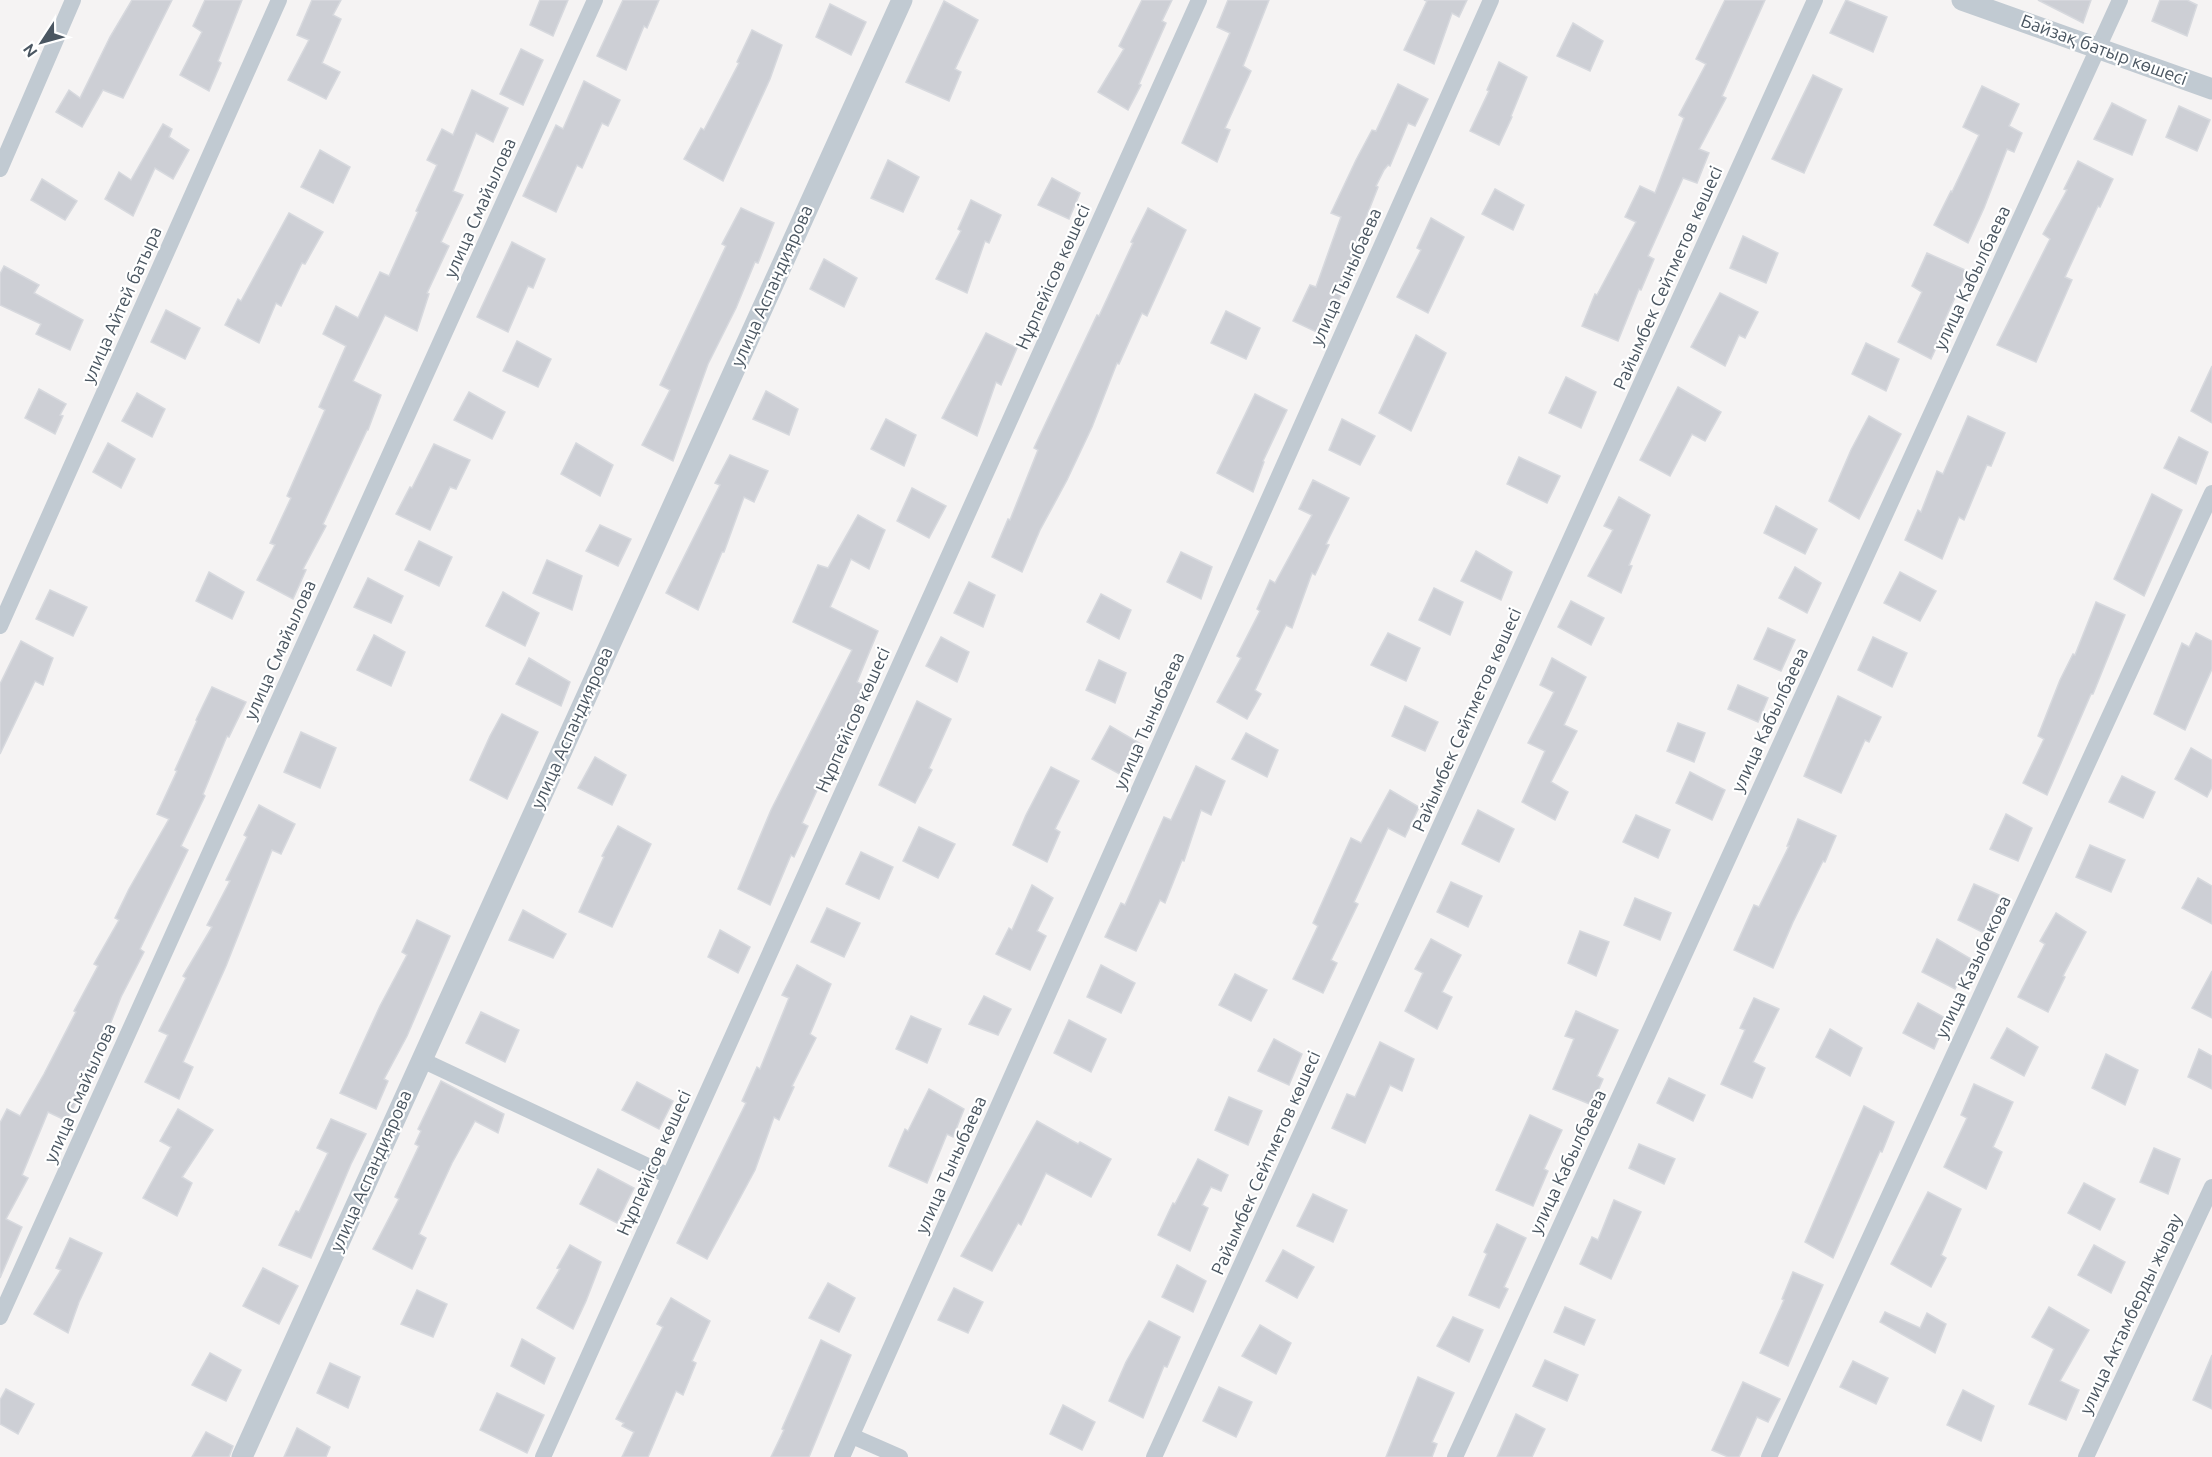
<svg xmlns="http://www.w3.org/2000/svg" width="2212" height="1457" font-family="Ubuntu,sans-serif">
<rect width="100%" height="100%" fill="#f5f3f3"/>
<g fill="#cdcfd5" stroke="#d7d9de" stroke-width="1.5">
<path d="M132,0H172L123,98L103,90L82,127L56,112L69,90L80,98L110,37Z"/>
<path d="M205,0H242L218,61L221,63L209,91L180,75L202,32L193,26Z"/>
<path d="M312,0H341L333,15L341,19L322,63L340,72L326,99L288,80L309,40L297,35Z"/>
<path d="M540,0H568L553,36L530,25Z"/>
<path d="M623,0H659L647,28L644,26L626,70L597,56Z"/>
<path d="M1142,0H1172L1162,21L1166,23L1139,84L1141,85L1128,110L1098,92L1124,49L1119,46Z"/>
<path d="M1228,0H1269L1243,66L1251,71L1225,128L1230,130L1217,162L1182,143L1230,33L1217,27Z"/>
<path d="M1424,0H1467L1459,17L1452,13L1434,64L1404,50L1427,1Z"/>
<path d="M1725,0H1765L1722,96L1726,98L1699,149L1709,153L1697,183L1683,178L1648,256L1654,259L1641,290L1639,289L1618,341L1582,326L1595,294L1597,295L1636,222L1625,217L1640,186L1655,193L1684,118L1679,115L1706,64L1696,59Z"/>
<path d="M1846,0L1887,17L1873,52L1830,33Z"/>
<path d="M2038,0H2091L2083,23Z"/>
<path d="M2160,0H2187L2197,5L2187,36L2152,21Z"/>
<path d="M944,1L978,20L955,69L961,72L949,101L906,82Z"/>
<path d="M830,4L866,22L851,55L816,37Z"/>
<path d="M1573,23L1603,41L1590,71L1557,56Z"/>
<path d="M752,30L782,45L770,79L723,181L684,159L701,128L704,130L739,63L737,62Z"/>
<path d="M521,49L543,60L523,105L500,94Z"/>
<path d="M1499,62L1527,77L1511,116L1512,117L1499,145L1470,131L1489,91L1487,90Z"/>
<path d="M1813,75L1842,89L1804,173L1772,159Z"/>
<path d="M584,81L620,100L608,126L602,123L582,168L577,165L556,212L523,196L556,125L563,129Z"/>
<path d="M1398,84L1428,99L1415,126L1408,123L1390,166L1388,165L1384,170L1376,186L1378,187L1356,243L1365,246L1352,281L1348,280L1323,335L1293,321L1310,285L1316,287L1341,217L1331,213L1356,160L1372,130L1376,131Z"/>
<path d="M1982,86L2019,104L2009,126L2022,133L2014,152L2007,149L1984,208L1968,243L1934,225L1951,191L1952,192L1979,135L1963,127Z"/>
<path d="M472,90L508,108L493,142L476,133L453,191L463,195L441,242L449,246L427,293L429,294L417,331L385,315L353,381L381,395L368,430H367L323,524L326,526L303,569L306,570L293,599L257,580L275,545L270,543L291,498L287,496L325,410L319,407L346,346L323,334L336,306L358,318L380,272L389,276L418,212L416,211L437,165L427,160L442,129L453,135Z"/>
<path d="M2112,103L2146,120L2132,155L2094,139Z"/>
<path d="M2179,106L2210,120L2197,151L2166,137Z"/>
<path d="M163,124L172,129L169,137L189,150L173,179L155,168L133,216L105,199L119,172L131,180Z"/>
<path d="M320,150L350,167L333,203L301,187Z"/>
<path d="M888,160L919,177L903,212L871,198Z"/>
<path d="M2078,161L2113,179L2100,207L2098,206L2065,277L2072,280L2036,362L1997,345L2050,239L2043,234L2067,190L2064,189Z"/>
<path d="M1052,178L1080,193L1069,219L1038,205Z"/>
<path d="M42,179L77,201L65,220L31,200Z"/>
<path d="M1495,189L1524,205L1513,230L1482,214Z"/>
<path d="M971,200L1001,215L989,243L985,241L967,293L936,279L961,231L958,229Z"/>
<path d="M741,208L774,223L758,263L755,262L736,308L708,364L673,461L642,445L670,390L660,385L726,246L722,244Z"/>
<path d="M1148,208L1186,230L1147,316L1142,313L1119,364L1117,363L1092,427L1067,480L1040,530L1022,572L992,557L1008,519L1010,520L1038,450L1034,448L1049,416L1097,315L1099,316L1133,243L1131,242Z"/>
<path d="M289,213L323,232L305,264L302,263L281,306L276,303L259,343L225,325L238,299L241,301Z"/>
<path d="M1431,218L1464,237L1428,313L1397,297L1421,250L1417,248Z"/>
<path d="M1743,236L1778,253L1766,283L1730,268Z"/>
<path d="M512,242L545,259L533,288L528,286L508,332L477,317Z"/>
<path d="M1927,253L1967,271L1943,324L1946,326L1931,359L1898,342L1922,292L1912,286Z"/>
<path d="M824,259L857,278L844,307L810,289Z"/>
<path d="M4,266L39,285L34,293L83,320L70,350L36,334L41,324L0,305V274Z"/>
<path d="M1720,293L1758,312L1745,338L1739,335L1725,366L1691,347Z"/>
<path d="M166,310L200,328L185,359L151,342Z"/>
<path d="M1226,311L1260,328L1246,359L1211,343Z"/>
<path d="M986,333L1017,348L1001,385L996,382L977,436L942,418Z"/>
<path d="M1416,335L1446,353L1411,431L1379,413Z"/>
<path d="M517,341L551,359L538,387L503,371Z"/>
<path d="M1866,343L1899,359L1886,391L1852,374Z"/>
<path d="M2212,366V423L2191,411Z"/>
<path d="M1566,377L1596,392L1581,428L1549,413Z"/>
<path d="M1678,387L1721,412L1705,441L1692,434L1670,476L1640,460Z"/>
<path d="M39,389L66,404L60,415L63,416L55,434L25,418Z"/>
<path d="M766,391L798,409L789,435L753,419Z"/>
<path d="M469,392L505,412L492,439L454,420Z"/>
<path d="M137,393L165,409L152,437L122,421Z"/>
<path d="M1255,394L1287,410L1263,461L1264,462L1253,492L1217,473Z"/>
<path d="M1869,416L1901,434L1859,519L1829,501L1851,450Z"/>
<path d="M1968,416L2005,433L1991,466L1987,465L1964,520L1959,517L1942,559L1905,540L1918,510L1921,512L1937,471L1943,474Z"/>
<path d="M886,419L916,435L904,466L871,449Z"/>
<path d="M1342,419L1375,436L1360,465L1329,450Z"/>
<path d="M2179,437L2208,452L2196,484L2164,468Z"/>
<path d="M108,443L135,459L121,488L93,472Z"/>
<path d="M576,443L613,465L600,496L561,474Z"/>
<path d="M434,444L470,460L456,489L450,487L430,530L396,514L410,487L412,488Z"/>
<path d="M730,455L768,471L754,502L744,497L724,552H722L698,610L666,593L720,485L715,483Z"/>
<path d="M1519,457L1560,476L1547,503L1507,484Z"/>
<path d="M1313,480L1349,498L1326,544L1329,545L1315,575L1312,573L1292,628L1286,625L1255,690L1261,694L1247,719L1217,702L1241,658L1237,656L1260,611L1257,609L1270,580L1275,583L1312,515L1299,509Z"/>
<path d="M912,488L946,506L929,538L897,521Z"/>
<path d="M2152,494L2182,510L2144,596L2114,579Z"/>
<path d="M1619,497L1650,515L1629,565L1632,566L1621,593L1588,576L1613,530L1604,526Z"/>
<path d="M1776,506L1817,529L1805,554L1764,533Z"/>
<path d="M858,515L885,530L869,569L851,559L830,607L878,631L857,682L867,687L852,717L850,716L830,762L802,823L808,826L794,857L791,855L770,905L738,889L771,810L852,650L793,622L818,565L828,568Z"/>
<path d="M600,525L631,539L618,566L586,551Z"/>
<path d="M419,541L452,557L439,586L405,570Z"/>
<path d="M1476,551L1512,572L1501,600L1461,581Z"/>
<path d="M1181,552L1212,567L1201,599L1167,582Z"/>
<path d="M547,560L582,576L572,610L533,593Z"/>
<path d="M1795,567L1821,583L1807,613L1779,598Z"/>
<path d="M209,572L244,592L232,619L196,601Z"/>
<path d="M1900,572L1936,591L1920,621L1884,603Z"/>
<path d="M368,578L403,596L391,623L354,607Z"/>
<path d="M969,582L995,595L983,627L954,613Z"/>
<path d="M1434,588L1463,602L1450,635L1419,620Z"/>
<path d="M50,590L87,607L73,636L36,619Z"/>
<path d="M503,592L539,613L525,646L486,626Z"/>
<path d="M1101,594L1131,610L1119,639L1087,622Z"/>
<path d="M1571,601L1604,618L1591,645L1558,627Z"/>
<path d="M2096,602L2125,615L2093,694H2091L2047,795L2023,783L2044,739L2038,736L2060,680L2073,654L2075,655Z"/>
<path d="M1768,628L1795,640L1781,671L1754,659Z"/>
<path d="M1388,633L1420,648L1406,681L1371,665Z"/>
<path d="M2196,633L2212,641V669L2185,730L2154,714L2182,643L2189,647Z"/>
<path d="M374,635L405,652L391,686L357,670Z"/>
<path d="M941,637L969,652L957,682L926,666Z"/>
<path d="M1873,637L1907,653L1892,687L1858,670Z"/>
<path d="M21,641L53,658L43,685L35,681L0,754V684Z"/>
<path d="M529,658L570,682L561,706L516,684Z"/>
<path d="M1552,658L1586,677L1564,725L1577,731L1551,782L1568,792L1555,820L1522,802L1545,751L1528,743L1554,692L1540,685Z"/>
<path d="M1099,660L1126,673L1115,703L1086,690Z"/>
<path d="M1738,685L1768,698L1758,722L1728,709Z"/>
<path d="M212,687L246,702L229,737L227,736L203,794L205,796L181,846L188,850L140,949L144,952L121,997L91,1072L67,1121L48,1112L22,1175L28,1178L6,1219L22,1227L0,1278V1123L7,1109L20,1116L44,1074L76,1012L74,1011L98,966L94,964L119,920L115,918L129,889L169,819L157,814L177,771L175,770L197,721L196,720Z"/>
<path d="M1838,696L1881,717L1869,742L1865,740L1841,793L1804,776Z"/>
<path d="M917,701L951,719L929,768L932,770L915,803L879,785Z"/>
<path d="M1405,706L1438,722L1425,751L1392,736Z"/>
<path d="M502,714L538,732L507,799L470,780L490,736Z"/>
<path d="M1678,723L1705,733L1694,762L1667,751Z"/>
<path d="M1110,726L1141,744L1125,777L1092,759Z"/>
<path d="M301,732L336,748L320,788L284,772Z"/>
<path d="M1246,733L1278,750L1267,777L1232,759Z"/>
<path d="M2191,748L2212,760V787L2207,797L2175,779Z"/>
<path d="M595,757L626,775L612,805L578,788Z"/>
<path d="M1196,766L1225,781L1211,815L1201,810L1184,861L1182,860L1165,903L1160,900L1136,951L1105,937L1121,903L1125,905L1164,817L1171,820Z"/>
<path d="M1051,767L1079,781L1055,829L1060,832L1047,862L1013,845L1026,815Z"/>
<path d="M1690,772L1725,790L1712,820L1676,803Z"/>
<path d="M2122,776L2155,792L2143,818L2109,802Z"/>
<path d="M1390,790L1419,807L1405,837L1388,828L1354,902L1358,904L1331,960L1337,963L1323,993L1293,979L1318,926L1313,923L1351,838L1361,843Z"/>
<path d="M259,805L295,824L281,854L272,850L226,966L183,1062L193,1067L179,1099L145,1082L168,1035L159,1031L186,978L183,976L212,927L207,925L230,881L226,880L247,837L244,835Z"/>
<path d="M1478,810L1514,829L1499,862L1462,844Z"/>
<path d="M2006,814L2032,828L2018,861L1990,849Z"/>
<path d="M1636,815L1670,830L1658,858L1623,842Z"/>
<path d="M1798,819L1836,836L1825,862L1823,861L1793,922L1773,968L1734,950L1754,905L1759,907L1789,846H1787Z"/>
<path d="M618,826L651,844L612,927L579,912L604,857L602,856Z"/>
<path d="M919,827L955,844L938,878L903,861Z"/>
<path d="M2090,845L2125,860L2111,892L2076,877Z"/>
<path d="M861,852L893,867L879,899L846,884Z"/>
<path d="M2198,878L2212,886V924L2182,908Z"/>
<path d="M1451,882L1482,896L1468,927L1437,912Z"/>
<path d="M1974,884L1999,895L1984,933L1958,920Z"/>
<path d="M1032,885L1053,898L1037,931L1046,936L1030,970L996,954L1009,928L1012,930Z"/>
<path d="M1635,898L1671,913L1660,940L1624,925Z"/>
<path d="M827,908L860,923L844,957L811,942Z"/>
<path d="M523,910L566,934L553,958L509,940Z"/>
<path d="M2056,913L2086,932L2063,976L2065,977L2048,1012L2018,997L2045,944L2040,941Z"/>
<path d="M417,920L450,936L407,1036L384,1079L388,1081L376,1109L340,1093L380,1006L407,955L402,952Z"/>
<path d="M720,930L750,947L738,973L708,957Z"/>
<path d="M1580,931L1609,942L1596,976L1568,963Z"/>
<path d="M1431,939L1461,955L1442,992L1452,997L1437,1029L1405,1011L1423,973L1415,969Z"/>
<path d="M1937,939L1971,959L1955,989L1922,972Z"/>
<path d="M797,965L831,984L810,1034L816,1038L792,1086L794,1087L779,1120L774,1117L755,1170L707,1259L677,1243L746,1103L742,1101L757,1067L760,1069L789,998L782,995Z"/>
<path d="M1101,965L1135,983L1121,1013L1087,997Z"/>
<path d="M2212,971V1018L2192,1008Z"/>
<path d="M1235,974L1267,990L1251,1021L1219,1005Z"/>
<path d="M984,996L1011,1009L998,1035L969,1024Z"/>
<path d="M1754,998L1779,1009L1753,1062L1765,1068L1752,1098L1721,1084L1745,1030L1740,1028Z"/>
<path d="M1918,1003L1947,1019L1934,1049L1903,1033Z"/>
<path d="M1576,1011L1618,1030L1597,1076L1603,1079L1592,1105L1553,1089L1574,1039L1565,1036Z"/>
<path d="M481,1012L519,1030L505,1062L466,1043Z"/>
<path d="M911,1016L941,1029L927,1063L896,1049Z"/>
<path d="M1069,1020L1106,1039L1091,1072L1054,1053Z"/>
<path d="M2007,1028L2038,1047L2024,1076L1991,1058Z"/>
<path d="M1830,1029L1862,1048L1850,1076L1816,1057Z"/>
<path d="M1274,1039L1302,1054L1289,1085L1258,1071Z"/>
<path d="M1380,1042L1414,1059L1402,1091L1390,1085L1365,1143L1332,1128L1347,1094L1355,1097Z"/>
<path d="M2199,1049L2212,1056V1089L2188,1077Z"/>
<path d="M2106,1054L2138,1070L2125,1105L2092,1088Z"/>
<path d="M1669,1078L1705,1095L1693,1121L1657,1103Z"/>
<path d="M441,1081L504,1114L498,1133L475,1121L452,1163L419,1234L426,1238L412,1269L373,1249L399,1199L395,1197L419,1146L415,1144L421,1131L418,1129Z"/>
<path d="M637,1082L673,1101L659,1129L622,1110Z"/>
<path d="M1974,1084L2013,1102L1993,1147L2002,1152L1986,1189L1944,1167L1967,1118L1961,1115Z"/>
<path d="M929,1089L964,1109L953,1137L947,1134L927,1183L889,1166L905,1129L908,1131Z"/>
<path d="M1229,1097L1262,1111L1248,1145L1215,1130Z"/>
<path d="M1864,1106L1894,1122L1882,1152L1880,1151L1833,1258L1805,1242Z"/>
<path d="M178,1109L213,1130L182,1177L192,1183L177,1216L143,1198L171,1147L160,1141Z"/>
<path d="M1530,1115L1562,1130L1544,1169L1548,1171L1533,1206L1496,1190Z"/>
<path d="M331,1119L366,1134L351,1164L311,1258L279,1245L296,1211L299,1212L328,1153L317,1148Z"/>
<path d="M1037,1121L1078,1144L1080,1142L1111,1159L1091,1197L1046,1173L1021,1225L1018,1223L992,1271L961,1256Z"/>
<path d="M1639,1144L1675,1159L1664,1184L1629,1168Z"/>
<path d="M2154,1148L2180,1159L2168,1194L2140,1182Z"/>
<path d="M1198,1159L1228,1175L1221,1191L1211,1187L1202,1205L1208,1208L1190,1251L1158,1235L1173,1203L1175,1204Z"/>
<path d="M598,1169L634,1188L617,1223L580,1204Z"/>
<path d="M2084,1183L2115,1199L2100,1230L2068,1213Z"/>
<path d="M1928,1192L1961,1209L1941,1255L1946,1258L1931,1287L1891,1264Z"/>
<path d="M1313,1194L1347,1210L1333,1242L1297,1226Z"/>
<path d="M1614,1200L1641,1212L1611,1279L1580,1264L1592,1237L1598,1240Z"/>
<path d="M1497,1224L1526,1238L1504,1287L1508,1289L1499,1308L1469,1295L1487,1254L1484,1252Z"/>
<path d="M70,1238L102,1253L79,1302L68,1333L34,1314L61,1270L56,1268Z"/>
<path d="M570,1245L601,1262L586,1301L573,1329L537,1308L560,1269L557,1268Z"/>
<path d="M2094,1245L2125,1262L2111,1293L2078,1275Z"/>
<path d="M1283,1250L1314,1267L1297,1298L1266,1281Z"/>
<path d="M1177,1265L1206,1281L1193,1312L1162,1297Z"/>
<path d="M263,1268L298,1286L279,1324L243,1306Z"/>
<path d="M1793,1272L1823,1285L1788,1366L1760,1353L1784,1300L1782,1299Z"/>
<path d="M828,1283L855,1298L839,1332L809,1318Z"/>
<path d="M954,1288L983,1302L968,1333L938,1320Z"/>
<path d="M417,1290L447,1304L433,1337L401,1324Z"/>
<path d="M671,1298L710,1321L692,1361L696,1363L683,1395L676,1391L648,1457H622L634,1432L622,1426L624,1423L616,1419L663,1327L657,1324Z"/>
<path d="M1565,1307L1595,1320L1584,1345L1554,1332Z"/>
<path d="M2049,1307L2089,1330L2060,1381L2079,1390L2066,1420L2029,1404L2054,1349L2032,1337Z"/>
<path d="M1885,1312L1920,1328L1927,1313L1946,1324L1935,1353L1880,1322Z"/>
<path d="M1453,1317L1483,1330L1469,1362L1437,1346Z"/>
<path d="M1149,1321L1180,1337L1167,1367L1164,1366L1143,1418L1109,1401L1126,1362Z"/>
<path d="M1260,1325L1291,1343L1276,1374L1242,1356Z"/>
<path d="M522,1339L555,1358L544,1384L511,1366Z"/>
<path d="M821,1340L851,1355L809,1457H771L784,1430L782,1429Z"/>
<path d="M210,1353L241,1370L226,1401L192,1385Z"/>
<path d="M2212,1355V1409L2193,1400Z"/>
<path d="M1545,1360L1578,1375L1567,1401L1533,1386Z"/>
<path d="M1853,1361L1888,1378L1876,1404L1840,1387Z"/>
<path d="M330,1363L360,1377L348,1408L317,1393Z"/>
<path d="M1418,1377L1454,1393L1432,1442L1437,1444L1432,1457H1386Z"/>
<path d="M1743,1382L1780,1399L1768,1422L1757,1417L1739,1457H1728L1712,1450Z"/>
<path d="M1219,1387L1252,1402L1236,1437L1203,1421Z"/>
<path d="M6,1389L34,1404L18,1434L0,1424V1400Z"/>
<path d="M1963,1390L1994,1406L1981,1441L1947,1425Z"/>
<path d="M497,1393L544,1415L527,1453L480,1430Z"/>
<path d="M1063,1405L1095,1422L1082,1450L1050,1434Z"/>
<path d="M1516,1414L1545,1429L1532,1457H1497Z"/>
<path d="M297,1428L330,1447L326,1457H284Z"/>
<path d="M206,1432L233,1446L229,1457H192Z"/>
</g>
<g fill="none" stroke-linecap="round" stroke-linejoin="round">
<g stroke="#c1cad2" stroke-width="16">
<path d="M0,169L73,0"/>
<path d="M0,626L279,0"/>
<path d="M422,1060L669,1176"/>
<path d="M0,1317L595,0"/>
<path d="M852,1436L900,1457"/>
<path d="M543,1457L1199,0"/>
<path d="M842,1457L1491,0"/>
<path d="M1154,1457L1815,0"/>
<path d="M1455,1457L2120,0"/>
<path d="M1769,1457L2212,493"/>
<path d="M2086,1457L2212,1187"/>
</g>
<g stroke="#c1cad2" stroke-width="21">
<path d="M1962,0L2212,89"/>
<path d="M242,1457L902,0"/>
</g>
</g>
<g text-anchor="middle" stroke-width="4.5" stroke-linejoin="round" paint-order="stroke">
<g font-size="18" fill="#4a5661" stroke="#fff">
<text transform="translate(2104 50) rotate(20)" y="6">Байзақ батыр көшесі</text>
<text transform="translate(480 208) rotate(-66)" y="6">улица Смайылова</text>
<text transform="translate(1053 277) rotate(-66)" y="6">Нұрпейісов көшесі</text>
<text transform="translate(1346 277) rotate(-66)" y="6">улица Тыныбаева</text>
<text transform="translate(1668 278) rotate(-66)" y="6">Райымбек Сейтметов көшесі</text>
<text transform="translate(1972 278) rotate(-65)" y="6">улица Кабылбаева</text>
<text transform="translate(772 286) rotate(-66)" y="6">улица Аспандиярова</text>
<text transform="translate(122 305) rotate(-66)" y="6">улица Айтей батыра</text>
<text transform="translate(280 650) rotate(-66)" y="6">улица Смайылова</text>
<text transform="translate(853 720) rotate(-66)" y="6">Нұрпейісов көшесі</text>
<text transform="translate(1467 720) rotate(-66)" y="6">Райымбек Сейтметов көшесі</text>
<text transform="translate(1770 720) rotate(-65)" y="6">улица Кабылбаева</text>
<text transform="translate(1149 721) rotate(-66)" y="6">улица Тыныбаева</text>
<text transform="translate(572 728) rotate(-66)" y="6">улица Аспандиярова</text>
<text transform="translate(1973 967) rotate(-65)" y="6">улица Казыбекова</text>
<text transform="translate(80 1093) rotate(-66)" y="6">улица Смайылова</text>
<text transform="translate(1568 1162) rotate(-65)" y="6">улица Кабылбаева</text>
<text transform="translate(654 1163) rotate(-66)" y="6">Нұрпейісов көшесі</text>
<text transform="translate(1266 1163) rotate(-66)" y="6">Райымбек Сейтметов көшесі</text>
<text transform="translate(951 1165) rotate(-66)" y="6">улица Тыныбаева</text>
<text transform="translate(371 1171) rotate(-66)" y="6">улица Аспандиярова</text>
<text transform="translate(2131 1314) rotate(-65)" y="6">улица Актамберды жырау</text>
</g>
</g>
<g transform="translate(42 42) rotate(234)" stroke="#ffffff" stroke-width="4.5" paint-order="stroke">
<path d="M0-4.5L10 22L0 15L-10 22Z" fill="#4a5661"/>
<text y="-9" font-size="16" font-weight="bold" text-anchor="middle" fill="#4a5661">N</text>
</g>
</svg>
